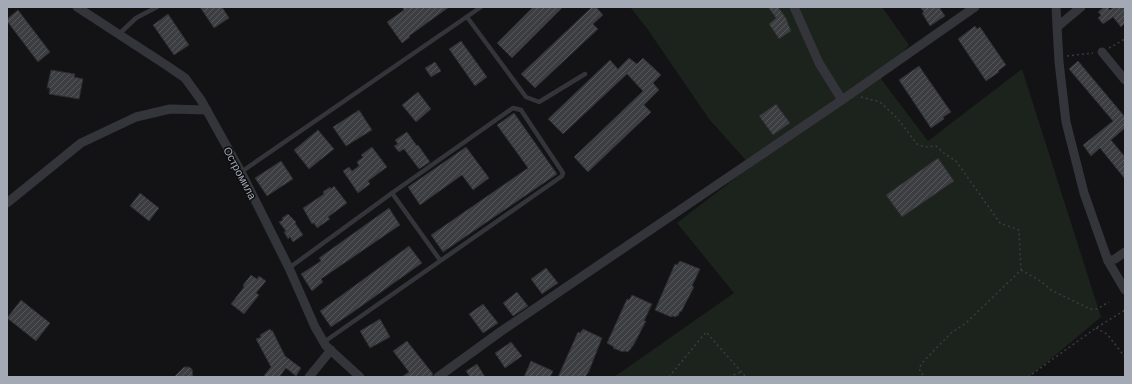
<svg xmlns="http://www.w3.org/2000/svg" width="1132" height="384" font-family="'DM Sans',sans-serif">
<defs>
<pattern id="building-hatch" width="6" height="6" patternUnits="userSpaceOnUse"><rect width="6" height="6" fill="#3d3e42"/><path d="M-1 1l2-2M0 6l6-6M5 7l2-2" fill="none" stroke="#56575b"/></pattern>
</defs>
<rect width="100%" height="100%" fill="#131315"/>
<path fill="#1b231c" d="M630,7H882L909,45L881,79L928,141L1022,69L1101,317L1029,377H614L734,293L677,223L751,166L709,119L646,27Z"/>
<g fill="url(#building-hatch)" stroke="#2d2d31">
<path d="M200,7H222L229,18L214,28Z"/>
<path d="M402,7H449L409,36L410,37L402,43L387,22L404,10Z"/>
<path d="M533,7H563L512,58L497,43Z"/>
<path d="M592,7H596L603,15L593,24L598,29L535,88L521,74Z"/>
<path d="M768,7H778L786,18L791,31L779,39L769,24L776,18Z"/>
<path d="M920,7H939L945,16L930,26L922,13L924,12Z"/>
<path d="M1104,7H1107L1110,10L1114,7H1125V23L1121,27L1113,17L1103,24L1098,18L1101,15L1098,12Z"/>
<path d="M18,10L50,52L38,62L7,21V19Z"/>
<path d="M168,14L189,45L174,55L153,25Z"/>
<path d="M975,26L977,29L980,27L1006,65L998,71L999,72L986,81L958,39Z"/>
<path d="M461,41L487,77L475,86L449,49Z"/>
<path d="M629,58L637,64L643,58L661,75L653,83L659,90L644,105L651,112L588,172L574,157L643,91L627,74L563,134L548,119L610,60L618,69Z"/>
<path d="M1078,61L1125,117V128L1111,140L1125,157V179L1100,148L1091,156L1083,145L1113,121L1069,69Z"/>
<path d="M435,62L441,71L431,77L425,68Z"/>
<path d="M919,66L951,112L943,117L944,119L931,128L899,80Z"/>
<path d="M51,70L75,74L74,77L83,79L79,99L49,94L50,88H47Z"/>
<path d="M418,92L431,109L416,122L402,105Z"/>
<path d="M776,104L790,123L773,135L759,116Z"/>
<path d="M359,110L372,130L346,146L333,127Z"/>
<path d="M514,113L557,174L443,252L431,235L528,168L497,125Z"/>
<path d="M318,130L334,149L309,169L294,150Z"/>
<path d="M407,132L417,146L418,145L430,162L419,169L404,149L399,152L394,146L398,144L395,140Z"/>
<path d="M372,147L387,167L368,181L370,184L358,193L343,171L349,167L352,171L359,166L357,162L363,157L361,155Z"/>
<path d="M466,147L489,178L473,190L462,175L420,205L408,187Z"/>
<path d="M938,158L954,181L902,217L886,195Z"/>
<path d="M281,161L293,179L267,196L255,178Z"/>
<path d="M334,186L347,203L328,217L330,219L317,228L314,223L312,224L303,208L324,194L323,192L330,187L331,189Z"/>
<path d="M140,193L159,208L149,221L130,206Z"/>
<path d="M389,208L400,225L321,279L323,282L312,291L301,274L321,261L319,258Z"/>
<path d="M288,214L296,222L295,223L303,235L293,242L290,237L288,239L284,232L286,231L279,222L283,220L282,218Z"/>
<path d="M409,246L422,263L353,312L331,327L320,311Z"/>
<path d="M680,261L700,269L692,286L694,287L681,312L680,311L678,316L677,315L676,317L672,316L671,317L655,310L675,264L677,265Z"/>
<path d="M546,268L558,283L542,294L531,279Z"/>
<path d="M251,275L257,279L259,276L266,281L256,293L259,295L244,314L231,304L244,287L243,285Z"/>
<path d="M517,292L528,306L513,316L503,303Z"/>
<path d="M632,295L652,304L644,321H646L633,346H632L630,350H629L628,352L624,351L623,352L613,348L614,347L607,343L627,299L629,300Z"/>
<path d="M21,300L50,323L36,341L7,318Z"/>
<path d="M483,304L498,323L483,333L469,314Z"/>
<path d="M380,319L390,337L370,348L360,331Z"/>
<path d="M270,329L271,331L272,330L285,356L301,368L296,376L286,368L279,377H263L271,367L256,339L261,337L260,335Z"/>
<path d="M583,329L602,338L589,371L585,377H558L578,332L580,333Z"/>
<path d="M407,341L433,374L432,377H402L409,372L393,351Z"/>
<path d="M511,342L522,356L505,368L495,353Z"/>
<path d="M531,361L553,371L550,377H524Z"/>
<path d="M477,364L485,377H470L466,371Z"/>
<path d="M184,367H189L192,369L193,377H174Z"/>
</g>
<g fill="none" stroke-linecap="round" stroke-linejoin="round">
<g stroke="#3a3c41" stroke-width="1.5" stroke-dasharray="2 3" stroke-linecap="butt">
<path d="M1109,48L1125,39"/>
<path d="M1067,56L1093,53"/>
<path d="M861,97L880,102L897,118L917,144L925,147L936,146L945,154L956,161L1000,223L1019,230L1021,270L966,323L951,333L923,362L919,368L921,373L925,377"/>
<path d="M1021,270L1042,282L1051,290L1090,309H1097L1109,302"/>
<path d="M1096,328L1107,334L1125,357"/>
<path d="M669,377L706,332L746,377"/>
<path d="M729,377L741,372"/>
<path d="M1028,377L1096,328L1125,310"/>
</g>
<g stroke="#34353a" stroke-width="4.5">
<path d="M467,17L526,97L539,102L585,74"/>
<path d="M119,34L136,18L157,7"/>
<path d="M241,172L481,7"/>
<path d="M392,193L440,260"/>
<path d="M289,268L392,193L513,108L521,110L563,173L562,176L324,342"/>
</g>
<g stroke="#34353a" stroke-width="9">
<path d="M77,7L166,65L185,78L201,100L241,172L289,268L315,327L326,346L360,377"/>
<path d="M794,7L819,63L842,100"/>
<path d="M1056,7L1059,62L1066,122L1084,193L1108,261L1125,290"/>
<path d="M1057,27L1081,7"/>
<path d="M1102,52L1125,80"/>
<path d="M7,203L81,143L136,117L170,109L207,110"/>
<path d="M1108,261L1115,259L1125,252"/>
<path d="M309,377L331,350"/>
<path d="M438,377L500,332L842,100L975,7"/>
</g>
</g>
<g text-anchor="middle" stroke-width="3" stroke-linejoin="round" paint-order="stroke">
<g font-size="11" fill="#a4a9b6" stroke="#0e0e10">
<text transform="translate(240 173) rotate(62)" y="4">Остромила</text>
</g>
</g>
<rect width="1132" height="384" fill="none" stroke="#a4a9b6" stroke-width="16"/>
</svg>
